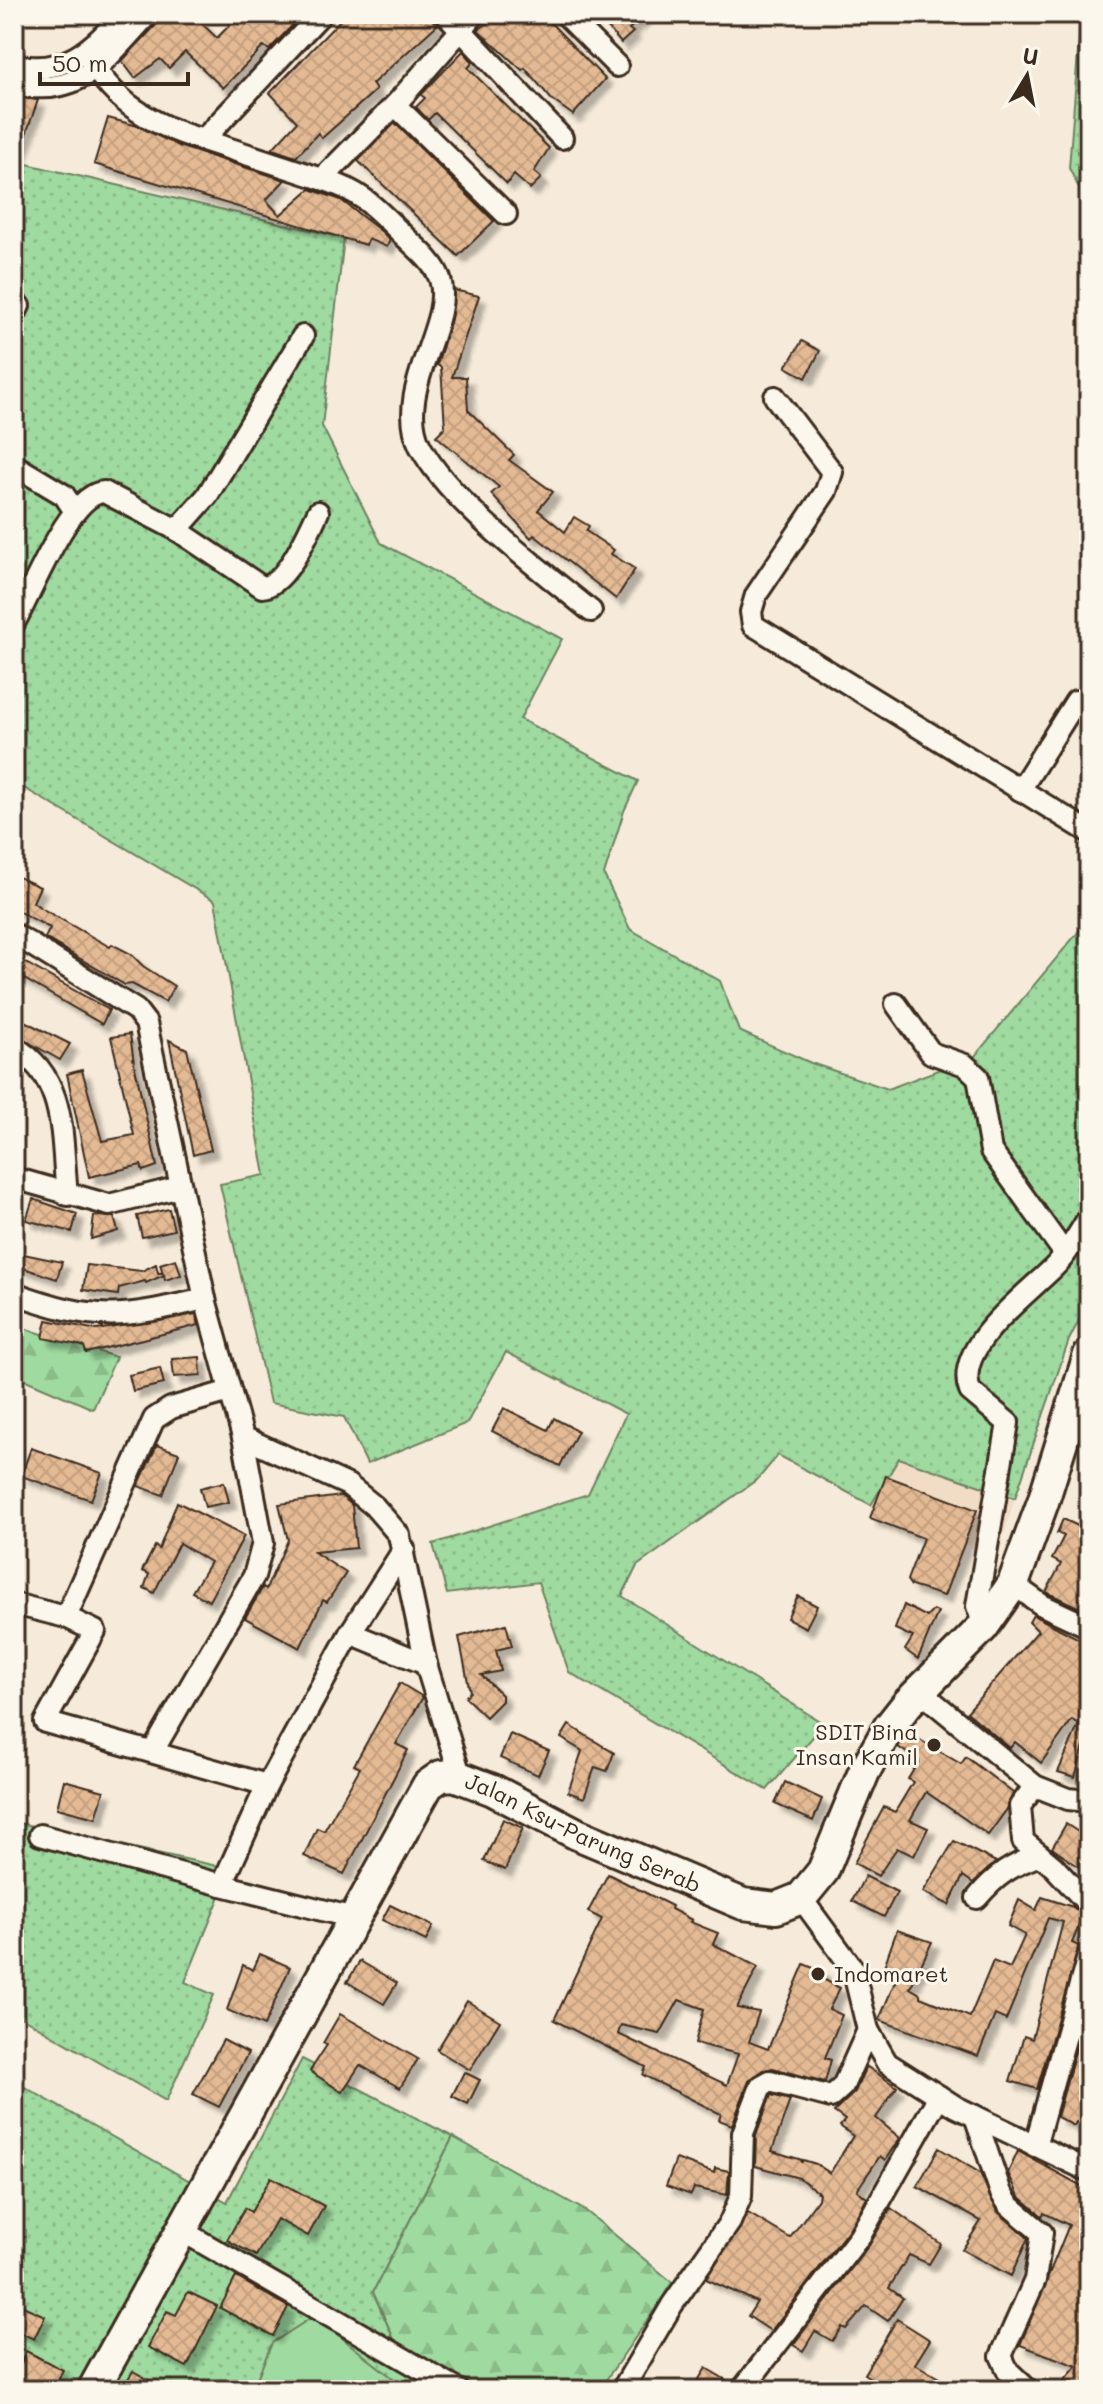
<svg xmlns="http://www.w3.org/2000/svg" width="1103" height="2404" font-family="Mali,sans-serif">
<defs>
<pattern id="grass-dots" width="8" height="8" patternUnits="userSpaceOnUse" patternTransform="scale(2)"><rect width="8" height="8" fill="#9fdaa0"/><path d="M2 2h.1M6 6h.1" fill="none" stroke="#8abb89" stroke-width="1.8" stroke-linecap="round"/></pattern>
<pattern id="forest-firs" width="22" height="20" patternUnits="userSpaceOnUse" patternTransform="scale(2)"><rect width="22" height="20" fill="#9fdaa0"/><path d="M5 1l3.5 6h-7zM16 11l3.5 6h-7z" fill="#8abb89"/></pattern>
<pattern id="building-cross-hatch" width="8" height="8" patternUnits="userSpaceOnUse" patternTransform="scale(2)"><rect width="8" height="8" fill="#e4ba94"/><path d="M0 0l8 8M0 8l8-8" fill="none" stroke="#c4a07f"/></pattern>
<filter id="shadow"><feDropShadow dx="7" dy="7" stdDeviation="2" flood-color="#0004"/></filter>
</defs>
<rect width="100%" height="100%" fill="#f6ebda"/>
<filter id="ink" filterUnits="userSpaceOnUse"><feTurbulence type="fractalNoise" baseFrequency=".0125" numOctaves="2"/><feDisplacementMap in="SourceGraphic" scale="16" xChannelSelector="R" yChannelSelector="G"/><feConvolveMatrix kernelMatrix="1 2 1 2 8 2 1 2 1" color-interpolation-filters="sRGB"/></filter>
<g filter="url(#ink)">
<path fill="#f1dcc5" d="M899,1458L1015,1498L997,1558L871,1505Z"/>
<g fill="url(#grass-dots)" stroke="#6d825f" stroke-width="2">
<path d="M1081,14H1089V208L1069,168Z"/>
<path d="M14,161L344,238L322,426L381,543L562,639L520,719L638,781L624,811L604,875L630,929L720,981L739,1031L811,1063L888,1089L975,1056L1089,919V1301L1069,1340L1015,1498L899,1458L871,1505L778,1455L759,1478L637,1566L622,1596L824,1724L767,1790L569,1672L538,1582L447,1594L433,1544L588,1494L626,1414L506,1352L467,1423L367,1464L344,1417L270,1403L220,1184L265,1175L215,901L14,782Z"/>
<path d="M14,1822L231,1869L185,1982L214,1995L166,2101L21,2017L14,2026Z"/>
<path d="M302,2059L453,2137L373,2292L394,2339L480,2390H71L14,2360V2081L227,2202Z"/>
</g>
<g fill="url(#forest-firs)" stroke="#6d825f" stroke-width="2">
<path d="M14,1325L116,1357L93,1409L14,1375Z"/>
<path d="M453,2137L586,2211L673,2283L599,2390H480L394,2339L373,2292Z"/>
</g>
<path fill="#9fdaa0" stroke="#6d825f" stroke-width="2" d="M314,2316L408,2390H252L272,2343Z"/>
<g fill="url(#building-cross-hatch)" stroke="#3b2a1e" stroke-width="2" fill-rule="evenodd" filter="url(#shadow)">
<path d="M161,14H192L217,38L240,14H303L269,50L264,46L223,88L185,52L169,68L160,59L135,78L122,61L158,23Z"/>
<path d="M346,14H427L437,25L372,84L376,90L322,138L318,133L296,157L272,149L297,122L270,93Z"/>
<path d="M488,14H542L605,79L573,115L552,100L525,68L522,70L478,30L489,22Z"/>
<path d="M621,14H646L629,29L633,32L621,43L607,27Z"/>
<path d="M463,51L473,62L468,68L549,148L534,172L541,178L530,189L514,175L507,184L435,113L428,120L416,107L425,98L421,95Z"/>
<path d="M14,97L38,100L16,162L14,161Z"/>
<path d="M108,118L138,126L181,147L285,180L266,200L280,215L310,189L341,200L382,232L390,240L387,247L368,239L366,245L94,164Z"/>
<path d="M395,123L494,221L458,256L358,161Z"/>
<path d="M454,290L479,296L452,377H466L468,410L514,455L509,460L553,492L538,510L565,532L574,517L589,526L586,531L614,550L611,554L635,569L616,599L534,535L531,538L491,494L499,487L436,436L445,427L441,367L437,365L451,319Z"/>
<path d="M802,341L820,351L806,378L786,367Z"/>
<path d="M14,875L40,887L33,902L41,908L110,947L112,944L131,954L143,966L174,986L165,1002L132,984L125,985L45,938L50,928L14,909Z"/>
<path d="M17,958L109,1010L102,1024L14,973Z"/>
<path d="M14,1016L70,1044L60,1060L14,1034Z"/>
<path d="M130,1034L134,1063L157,1166L143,1171L141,1165L89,1177L67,1074L82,1070L102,1141L134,1135L111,1037Z"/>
<path d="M169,1040L187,1049L211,1150L193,1155Z"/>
<path d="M33,1199L77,1214L72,1232L26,1220Z"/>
<path d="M169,1209L174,1230L142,1237L137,1216Z"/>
<path d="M94,1216L114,1217L118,1231L91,1239Z"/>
<path d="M14,1252L62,1262L57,1279L14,1265Z"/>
<path d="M176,1259L181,1275L165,1280L164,1275L146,1283L145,1281L119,1288L118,1295L83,1290L87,1265L142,1271L156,1264L158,1273H163L160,1264Z"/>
<path d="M196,1314L199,1325L86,1353L84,1346L43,1338L47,1320L97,1330Z"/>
<path d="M200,1357L201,1375L174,1377L172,1359Z"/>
<path d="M160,1368L164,1384L133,1391L129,1375Z"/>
<path d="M504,1408L548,1430L554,1418L578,1431L560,1466L492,1431Z"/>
<path d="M157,1445L179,1453L163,1495L138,1486Z"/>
<path d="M31,1448L102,1473L91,1500L21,1476Z"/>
<path d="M886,1476L977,1510L944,1596L911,1586L907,1580L923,1538L870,1518Z"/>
<path d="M224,1482L229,1502L205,1507L200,1488Z"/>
<path d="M341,1496L352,1505L356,1548L314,1552L346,1573L327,1602L323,1600L300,1648L245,1618L263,1587L266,1589L288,1540L279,1504Z"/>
<path d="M177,1502L244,1536L209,1601L192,1592L210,1562L179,1543L154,1593L144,1588L149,1574L142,1571L155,1546L159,1549Z"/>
<path d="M1063,1519L1089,1531V1592L1080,1608L1046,1592L1061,1564L1052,1559L1064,1536L1057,1533Z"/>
<path d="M798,1596L817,1606L806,1628L787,1618Z"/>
<path d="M904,1605L927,1617L933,1610L938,1612L918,1659L905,1650L913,1637L895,1629Z"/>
<path d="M1033,1615L1089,1644V1730L1075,1777L1058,1772L1079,1724L1072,1720L1041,1763L1015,1742L1010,1748L967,1712L1038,1631L1029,1622Z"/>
<path d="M506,1624L512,1646L496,1650L501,1671L481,1675L502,1695V1701L486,1717L465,1697L470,1692L459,1637Z"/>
<path d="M400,1683L423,1697L396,1744L408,1750L344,1874L304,1856L317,1828L324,1831L360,1768L354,1765Z"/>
<path d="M569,1725L614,1753L607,1771L595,1767L584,1798L568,1792L582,1751L561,1738Z"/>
<path d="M908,1733L961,1764L966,1757L1013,1793L1007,1809L988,1835L926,1792L910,1820L928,1828L914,1856L897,1848L878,1876L854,1863L884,1807L895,1812L913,1782L908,1779L919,1761L898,1747Z"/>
<path d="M510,1734L549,1751L538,1775L500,1758Z"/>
<path d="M64,1780L104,1791L96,1818L57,1808Z"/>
<path d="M785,1782L822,1799L813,1821L775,1804Z"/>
<path d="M503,1819L523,1828L505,1870L484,1861Z"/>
<path d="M1066,1824L1089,1839V1874L1052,1848Z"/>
<path d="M954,1841L996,1862L973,1883L963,1876L949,1905L923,1892Z"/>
<path d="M608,1874L672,1906L671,1909L692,1920L690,1922L718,1933L713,1944L758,1967L737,2008L759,2012L749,2042L768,2049L804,1964L823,1972L821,1978L840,1988L829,2009L842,2015L825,2058L831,2060L825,2082L773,2068L764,2070L749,2081L732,2125L719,2120L721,2114L643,2075L646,2067L554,2020L602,1919L588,1912ZM679,2000L704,2009L695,2043L738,2054L727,2085L618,2034L621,2025L660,2034Z"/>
<path d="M865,1876L897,1892L884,1917L852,1901Z"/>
<path d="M1042,1897L1073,1907L1083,1916L1072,1943L1079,1946L1037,2089L1010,2081L1024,2036L1032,2039L1063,1922L1048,1918L1006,2020L995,2015L978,2056L879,2020L897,1977L882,1972L897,1930L932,1942L910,1988L920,1994V1997L970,2017L993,1961L1010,1968L1025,1935L1008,1926L1019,1900L1036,1910Z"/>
<path d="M390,1905L433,1926L426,1941L382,1920Z"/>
<path d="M260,1954L290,1967L264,2026L227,2010L243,1965L253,1970Z"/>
<path d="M360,1961L397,1983L384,2004L347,1982Z"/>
<path d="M467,2001L500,2021L470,2070L437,2050Z"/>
<path d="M340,2014L418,2059L400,2088L360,2065L342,2092L310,2071L327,2045L323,2043Z"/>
<path d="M1082,2027L1089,2030V2128L1076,2122L1074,2126L1057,2117Z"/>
<path d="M223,2040L248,2053L219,2107L193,2094Z"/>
<path d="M866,2066L897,2087L876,2118L900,2138L885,2160L880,2156L857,2190L867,2198L849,2229L771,2331L748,2316L757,2302L706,2279L748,2213L790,2238L818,2199L819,2193L799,2178L755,2166L756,2136L771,2095L790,2100L772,2151L802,2160L801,2163L803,2160L816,2164L830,2173L853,2136L840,2126L845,2120L834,2112L855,2092Z"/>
<path d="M464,2072L480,2080L468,2104L452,2096Z"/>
<path d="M939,2148L980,2173L998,2212L1028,2238L1011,2276L962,2250L981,2221L917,2186Z"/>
<path d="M1018,2151L1089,2190V2390H1075L1064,2381L1077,2366L1020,2345L1069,2225L1044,2213L1042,2216L1019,2196L1008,2173Z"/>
<path d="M676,2159L714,2173L715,2168L729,2171L727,2195L694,2188L691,2195L666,2186Z"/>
<path d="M271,2177L324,2206L308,2236L277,2219L256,2256L227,2240L245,2208L251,2212Z"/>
<path d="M891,2208L941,2244L929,2264L909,2255L889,2288L903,2298L888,2321L866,2306L846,2329L842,2327L832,2341L815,2331L803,2351L793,2345L870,2244Z"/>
<path d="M236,2277L288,2307L273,2336L220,2308Z"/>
<path d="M188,2292L217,2306L187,2367L148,2347L167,2311L176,2315Z"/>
<path d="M14,2302L45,2316L34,2339L14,2330Z"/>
<path d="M897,2319L930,2340L915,2364L939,2378L931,2390H890L864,2374Z"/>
<path d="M26,2351L63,2370L53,2390H34L14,2380Z"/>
<path d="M706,2368L731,2383L729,2390H692Z"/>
<path d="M133,2371L142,2376L164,2390H121Z"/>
</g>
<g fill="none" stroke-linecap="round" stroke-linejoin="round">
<defs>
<g id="street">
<path d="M446,14L562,138"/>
<path d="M565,14L617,66"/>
<path d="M87,53C110,101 153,126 203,140L321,14"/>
<path d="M14,65C66,76 91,49 124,14"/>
<path d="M14,84C82,100 106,58 148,14"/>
<path d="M395,105L506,214"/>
<path d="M203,140L322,179L395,105L475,14"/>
<path d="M322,179C360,191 373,205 401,233C414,246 434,261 440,279C454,323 393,391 420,446C449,502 541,570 591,611"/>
<path d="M14,315L19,306"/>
<path d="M775,397L832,472L826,491L756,595L751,612L753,625L1089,832"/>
<path d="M14,465L64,495L74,510"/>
<path d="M177,530L207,496L303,336"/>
<path d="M14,623C32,593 69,493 104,492L177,530L262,587C286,586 308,533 318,512"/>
<path d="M1020,790L1076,701L1089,708"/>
<path d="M14,934L136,1010L146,1023L205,1299L243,1437L348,1485L374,1506L399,1535L426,1664L461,1778"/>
<path d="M896,1004L931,1053L965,1065L978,1077L991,1151L1065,1254"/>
<path d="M14,1047C68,1078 61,1140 67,1195"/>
<path d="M14,1178L109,1205L180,1187"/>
<path d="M14,1293C97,1323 121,1318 205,1299"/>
<path d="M1013,1584L1042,1605L1089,1627"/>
<path d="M14,1604L66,1617L154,1419L171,1408L230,1391"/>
<path d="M66,1617L95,1631L45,1722L267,1785L222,1885L354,1918"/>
<path d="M988,1621L981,1617L977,1606L1008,1423L970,1391C952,1346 1031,1292 1057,1264C1070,1250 1079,1233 1089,1217"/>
<path d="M350,1633L426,1664"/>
<path d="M920,1691L1035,1786L1068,1799L1089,1801"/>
<path d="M153,1751L254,1576L263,1543L243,1437"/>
<path d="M267,1785L350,1633L404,1549"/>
<path d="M1035,1786L1020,1806L1023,1841L1054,1867L1089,1905"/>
<path d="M40,1835L222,1885"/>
<path d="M801,1898L853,1969L868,2030L887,2063L956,2107L1089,2171"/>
<path d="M977,1898C996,1875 1012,1865 1040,1855"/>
<path d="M975,2116L1001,2193L1009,2205L1042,2233L1035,2280L1001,2356L1008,2371L1028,2390"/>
<path d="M1035,2146L1089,1953"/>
<path d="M184,2232L458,2390"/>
<path d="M622,2390L672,2305L730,2222L741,2196L743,2133L761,2086L770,2081L831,2097L843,2086L868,2030"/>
<path d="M742,2390L860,2236L939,2096"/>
</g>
<g id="secondary">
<path id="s1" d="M93,2390L428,1785L441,1776L454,1775L493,1790L577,1834L743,1904L776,1908L801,1898L823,1871L864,1772L889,1727L908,1703L983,1627L1013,1584L1043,1502L1089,1355"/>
</g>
</defs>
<use href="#street" stroke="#3b2a1e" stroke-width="26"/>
<use href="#secondary" stroke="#3b2a1e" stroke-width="36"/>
<use href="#street" stroke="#fbf7ec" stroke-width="20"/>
<use href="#secondary" stroke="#fbf7ec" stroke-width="30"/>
</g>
</g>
<g fill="#3b2a1e" stroke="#fbf7ec" stroke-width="3">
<circle cx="934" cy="1745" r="8"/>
<circle cx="818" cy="1974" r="8"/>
</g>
<g text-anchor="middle" stroke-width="6" stroke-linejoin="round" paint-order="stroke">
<g font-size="22" fill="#3b2a1e" stroke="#fbf7ec" text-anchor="end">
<text x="918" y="1740">SDIT Bina<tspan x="918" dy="25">Insan Kamil</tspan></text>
<text x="834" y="1982" text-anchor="start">Indomaret</text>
</g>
<g font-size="22" fill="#3b2a1e" stroke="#fbf7ec">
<text dy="8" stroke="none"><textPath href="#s1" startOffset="862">Jalan Ksu-Parung Serab</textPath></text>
</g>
</g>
<rect width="1103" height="2404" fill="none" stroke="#fbf7ec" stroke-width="48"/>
<rect x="24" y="24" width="1055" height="2356" fill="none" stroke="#3b2a1e" stroke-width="3" filter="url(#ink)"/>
<g transform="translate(1027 76) rotate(10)" stroke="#fbf7ec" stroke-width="6" paint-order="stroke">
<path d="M0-6L14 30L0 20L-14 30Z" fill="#3b2a1e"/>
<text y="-12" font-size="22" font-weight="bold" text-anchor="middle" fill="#3b2a1e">U</text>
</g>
<path d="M40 72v12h148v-12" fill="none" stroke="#3b2a1e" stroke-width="4"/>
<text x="52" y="72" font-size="24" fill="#3b2a1e" stroke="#fbf7ec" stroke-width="6" paint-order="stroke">50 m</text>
</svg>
